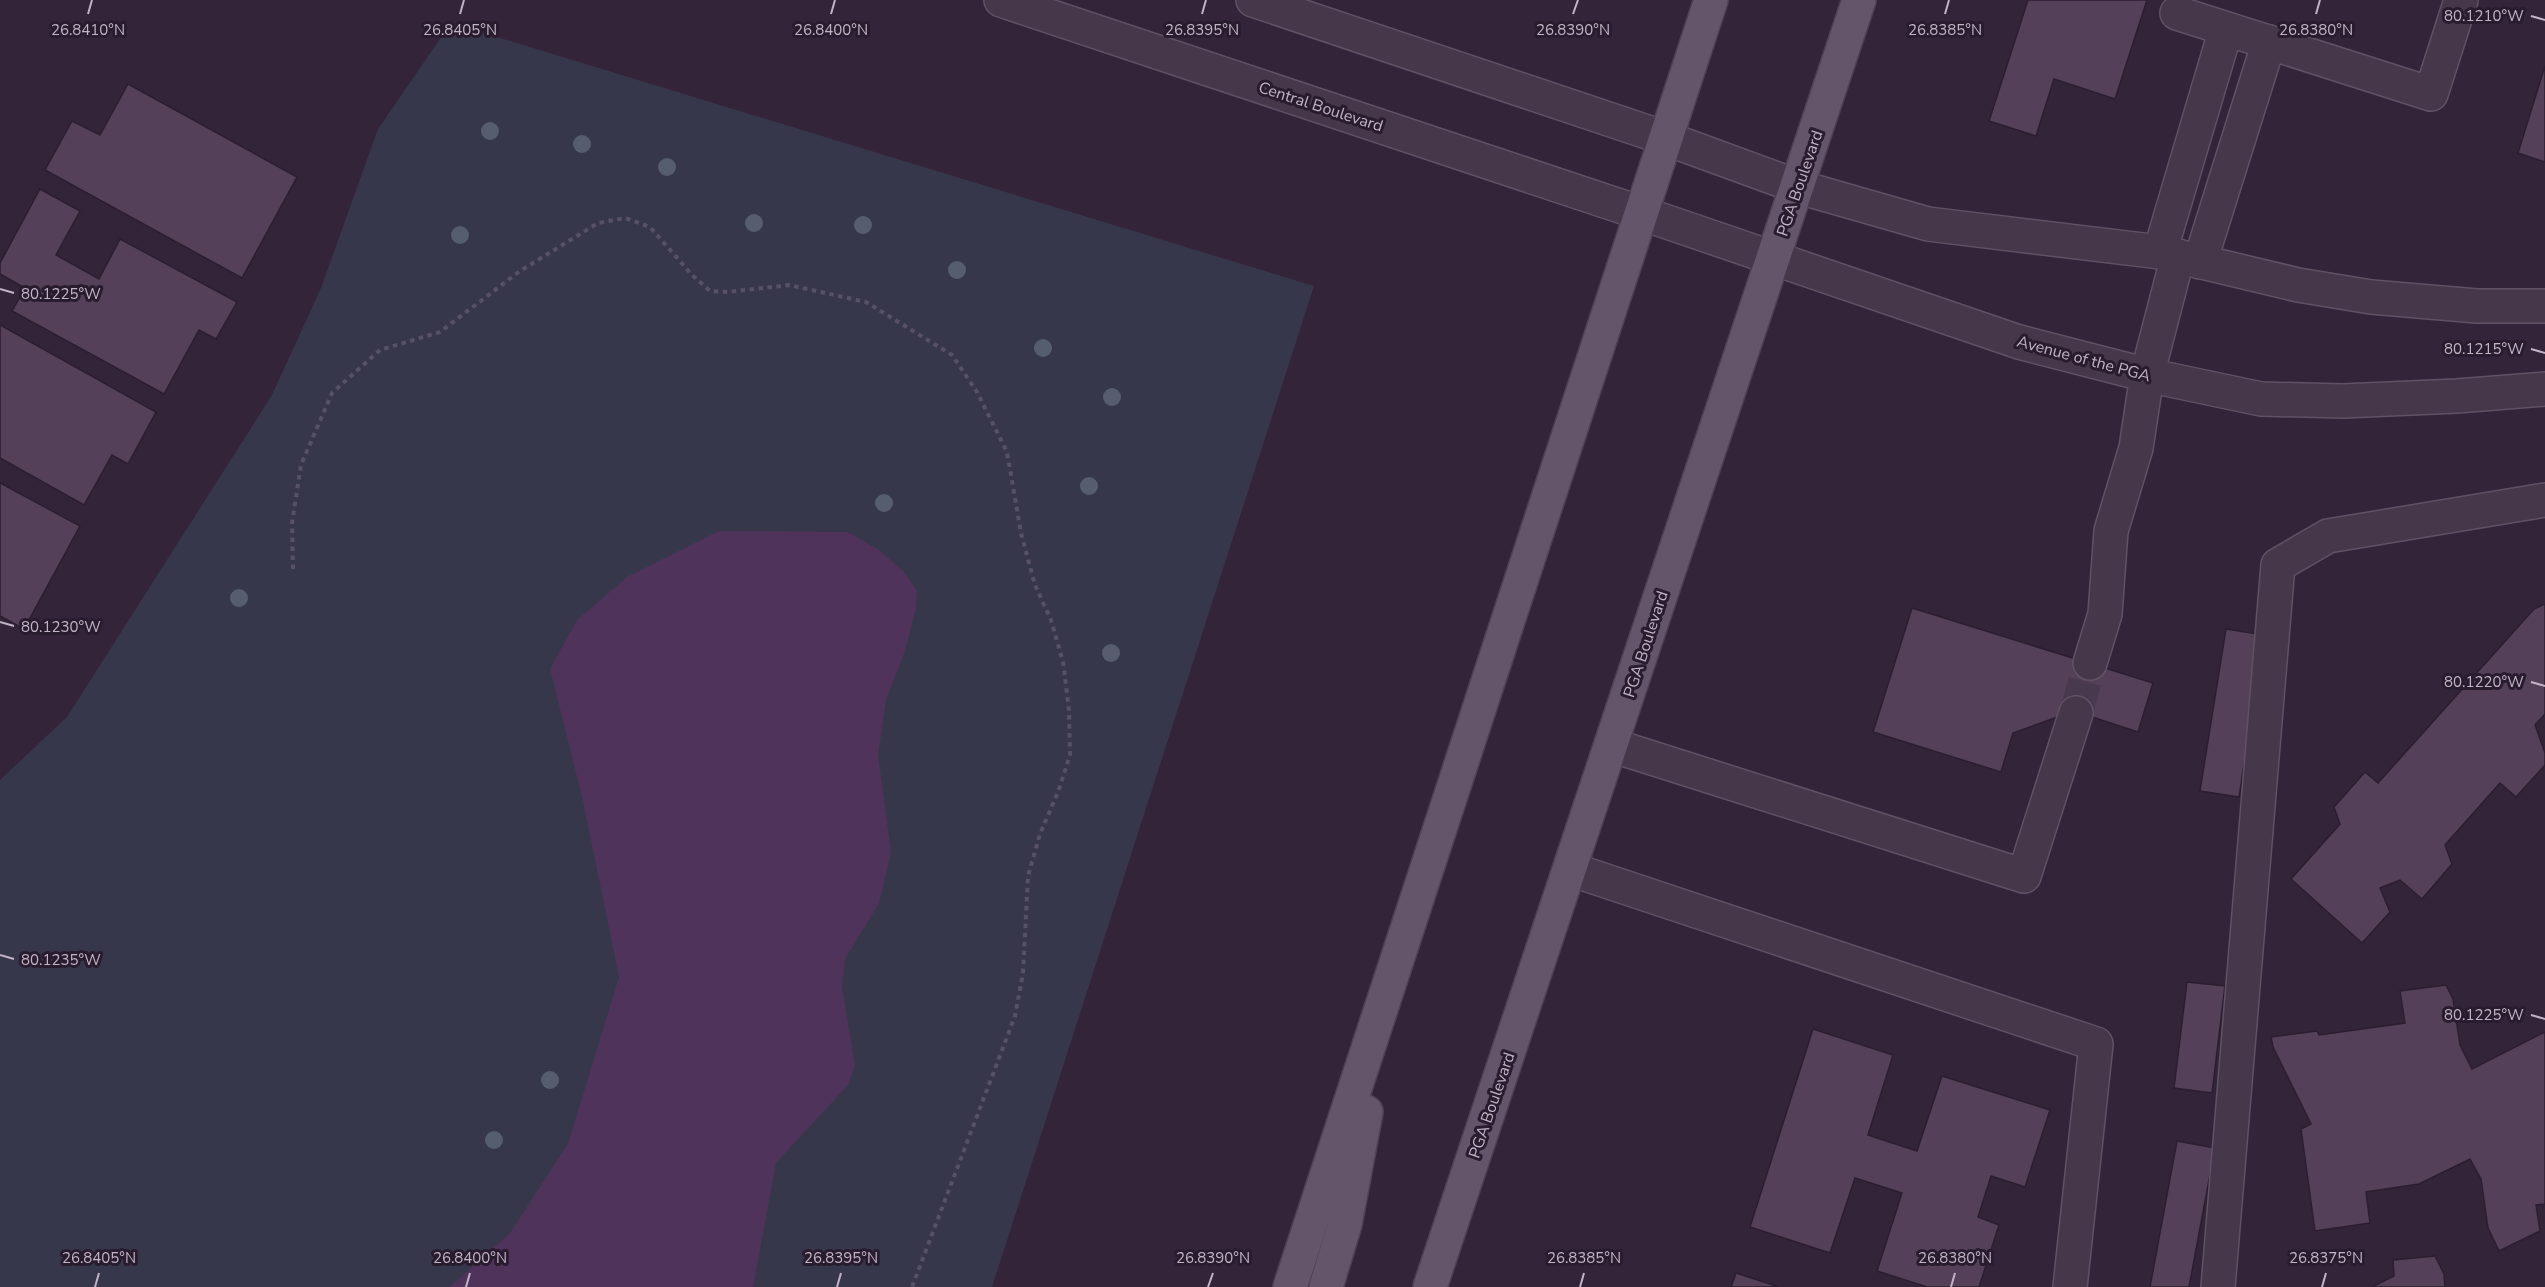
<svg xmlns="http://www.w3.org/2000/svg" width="2545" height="1287" font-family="'Nunito Sans',sans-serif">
<rect width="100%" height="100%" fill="#34243a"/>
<path fill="#37374b" d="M451,23L1314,286L992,1287H0V780L67,717L272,395L321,288L378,129Z"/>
<path fill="#50335a" d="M719,531L847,532L879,550L905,573L917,591L916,608L905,651L886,700L878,755L891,852L879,903L845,959L842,987L855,1066L848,1085L776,1163L753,1287H450L510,1233L568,1144L619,977L583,801L550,669L577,620L627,577Z"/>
<g fill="#544059" stroke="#2c1e31" stroke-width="1.5">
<path d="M2028,0H2147L2115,99L2054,79L2036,136L1989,121Z"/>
<path d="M2545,66V162L2518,153Z"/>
<path d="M128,84L297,177L242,278L45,170L72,121L100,135Z"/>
<path d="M40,189L80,211L56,255L99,279L120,239L237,302L216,339L199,330L164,394L12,311L25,288L0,274V263Z"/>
<path d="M0,325L156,412L128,464L112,455L84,505L0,458Z"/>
<path d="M0,483L80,526L24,629L0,616Z"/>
<path d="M2545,604V714L2535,725L2545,753V765L2516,797L2500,783L2445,845L2452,864L2422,899L2400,880L2380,888L2390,912L2362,943L2291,879L2340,824L2334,807L2365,772L2378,783L2534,609Z"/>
<path d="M1912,608L2153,683L2138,732L2074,711L2013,733L2001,772L1873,732Z"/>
<path d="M2226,629L2264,635L2239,797L2200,791Z"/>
<path d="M2187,982L2225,986L2212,1093L2174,1088Z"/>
<path d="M2446,985L2453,999L2460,1045L2472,1069L2545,1032V1204L2536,1205L2540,1231L2499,1251L2488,1228L2481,1179L2470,1159L2419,1184L2366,1192L2370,1223L2315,1231L2301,1129L2311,1124L2273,1047L2271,1037L2317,1031L2319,1035L2405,1023L2400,991Z"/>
<path d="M1813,1029L1893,1055L1868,1135L1917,1151L1942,1076L2050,1110L2025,1187L1991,1176L1978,1217L1999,1225L1979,1287H1927L1877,1271L1902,1193L1855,1178L1830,1253L1750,1227Z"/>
<path d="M2177,1141L2215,1148L2189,1287H2150Z"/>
<path d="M2435,1256L2444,1274L2445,1287H2372L2394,1276L2393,1260Z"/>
<path d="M1736,1273L1779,1287H1731Z"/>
</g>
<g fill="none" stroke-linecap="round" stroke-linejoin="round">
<path stroke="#49394f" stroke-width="33" stroke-dasharray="33 16" stroke-linecap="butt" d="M2076,713L2090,663"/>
<defs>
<g id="minor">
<path d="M1001,0L1641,213L2019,342L2147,375L2261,399L2343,401L2457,396L2545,389"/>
<path d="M1253,0L1665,138L1799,187L1928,224L2160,252L2298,285L2371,297L2477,306H2545"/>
<path d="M2177,13L2431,94L2461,0"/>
<path d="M2160,252L2226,29"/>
<path d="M2200,262L2269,42"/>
<path d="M2090,663L2105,614L2111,531L2136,448L2147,375L2178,256"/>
<path d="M1611,745L2024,876L2076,713"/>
<path d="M1570,869L2096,1044L2070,1287"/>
<path d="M2218,1287L2278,565L2328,536L2545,500"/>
</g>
<g id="major">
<path d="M1290,1287L1711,0"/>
<path d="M1326,1287L1345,1224L1366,1112"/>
<path d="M1430,1287L1859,0"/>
</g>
</defs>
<use href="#minor" stroke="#605265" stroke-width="36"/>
<use href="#major" stroke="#4f4053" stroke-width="36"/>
<path stroke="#575165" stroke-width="4" stroke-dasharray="4.5 4.5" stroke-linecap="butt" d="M293,569L292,523L301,465L332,393L380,350L440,332L520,271L598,223L625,218L650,227L692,275L710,291L728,292L789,285L866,302L952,355L977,392L1007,452L1021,533L1035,585L1051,620L1063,662L1069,710L1070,755L1058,792L1040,834L1028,876L1023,973L1015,1016L912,1287"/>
<use href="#minor" stroke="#46374a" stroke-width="33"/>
<use href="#major" stroke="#65556a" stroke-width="33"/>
</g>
<g fill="#565d6f">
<circle cx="490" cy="131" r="9"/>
<circle cx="582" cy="144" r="9"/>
<circle cx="667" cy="167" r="9"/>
<circle cx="754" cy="223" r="9"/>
<circle cx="863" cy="225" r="9"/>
<circle cx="460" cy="235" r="9"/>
<circle cx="957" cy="270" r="9"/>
<circle cx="1043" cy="348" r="9"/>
<circle cx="1112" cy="397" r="9"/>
<circle cx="1089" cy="486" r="9"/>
<circle cx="884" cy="503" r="9"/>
<circle cx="239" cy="598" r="9"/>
<circle cx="1111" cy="653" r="9"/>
<circle cx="550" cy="1080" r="9"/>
<circle cx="494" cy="1140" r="9"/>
</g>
<path fill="none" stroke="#c2b3c6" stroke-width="2" d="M88,14L92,0M460,14L464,0M831,14L835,0M1202,14L1206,0M1573,14L1578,0M1945,14L1949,0M2316,14L2320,0M2531,16L2545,20M0,289L14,293M2531,349L2545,353M0,622L14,626M2531,682L2545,686M0,955L14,959M2531,1015L2545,1019M95,1287L99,1273M466,1287L470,1273M837,1287L841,1273M1208,1287L1213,1273M1580,1287L1584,1273M1951,1287L1955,1273M2322,1287L2326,1273"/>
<g text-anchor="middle" stroke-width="6" stroke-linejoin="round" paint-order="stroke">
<g font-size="16" fill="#c2b3c6" stroke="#2a1c2f">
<text transform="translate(1321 106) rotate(18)" y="6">Central Boulevard</text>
<text transform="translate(1799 183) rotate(-71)" y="6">PGA Boulevard</text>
<text transform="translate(2084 358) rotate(15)" y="6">Avenue of the PGA</text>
<text transform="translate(1645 644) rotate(-72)" y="6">PGA Boulevard</text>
<text transform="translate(1491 1105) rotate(-71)" y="6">PGA Boulevard</text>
</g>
</g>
<g font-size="15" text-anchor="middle" fill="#c2b3c6" stroke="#2a1c2f" stroke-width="6" stroke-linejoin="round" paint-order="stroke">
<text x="2484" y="21">80.1210°W</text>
<text x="88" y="35">26.8410°N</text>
<text x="460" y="35">26.8405°N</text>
<text x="831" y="35">26.8400°N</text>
<text x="1202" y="35">26.8395°N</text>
<text x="1573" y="35">26.8390°N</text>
<text x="1945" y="35">26.8385°N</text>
<text x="2316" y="35">26.8380°N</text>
<text x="61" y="299">80.1225°W</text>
<text x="2484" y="354">80.1215°W</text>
<text x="61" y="632">80.1230°W</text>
<text x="2484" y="687">80.1220°W</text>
<text x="61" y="965">80.1235°W</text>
<text x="2484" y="1020">80.1225°W</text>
<text x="99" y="1263">26.8405°N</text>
<text x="470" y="1263">26.8400°N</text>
<text x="841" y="1263">26.8395°N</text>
<text x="1213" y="1263">26.8390°N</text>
<text x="1584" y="1263">26.8385°N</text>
<text x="1955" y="1263">26.8380°N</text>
<text x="2326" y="1263">26.8375°N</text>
</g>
</svg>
